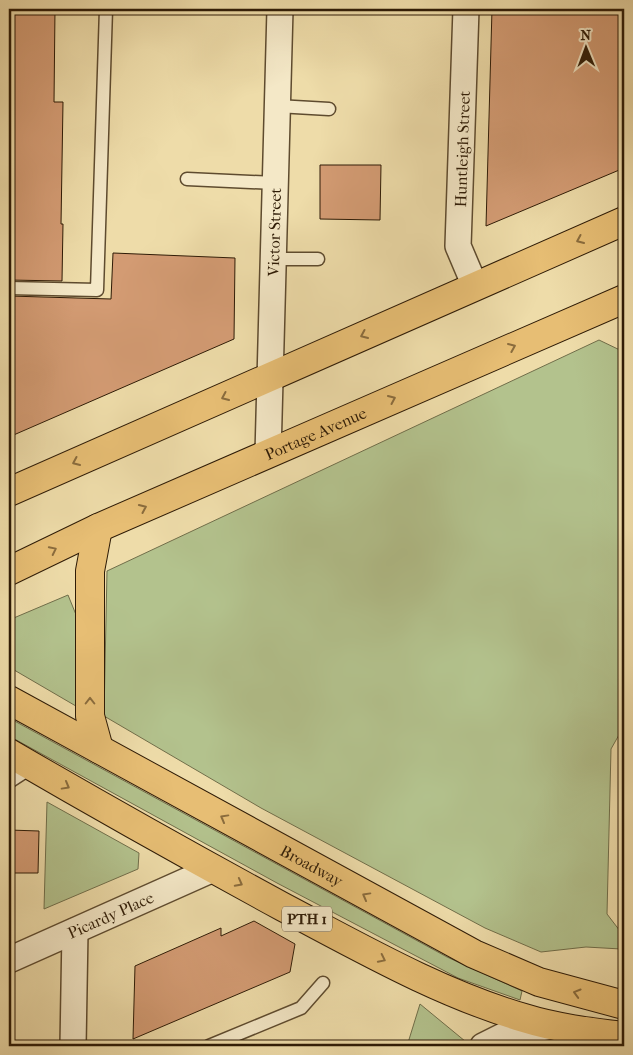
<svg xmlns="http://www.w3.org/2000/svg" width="633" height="1055" font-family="'IM FELL French Canon',serif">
<rect width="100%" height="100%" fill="#eedca9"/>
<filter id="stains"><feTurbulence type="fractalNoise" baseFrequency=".004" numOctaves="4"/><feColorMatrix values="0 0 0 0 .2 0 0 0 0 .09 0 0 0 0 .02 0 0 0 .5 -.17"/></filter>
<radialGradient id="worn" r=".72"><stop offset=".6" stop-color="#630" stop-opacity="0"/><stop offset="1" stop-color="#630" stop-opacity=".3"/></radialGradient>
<g fill="#b3c28d" stroke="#706e4a">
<path d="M599,340L624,352V726L611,749L607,914L620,931L621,949L586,947L541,952L485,928L261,808L104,716L107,571Z"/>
<path d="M68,595L79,622L81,709L9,667V620Z"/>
<path d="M9,718L447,957L522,991L520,1000L458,978L277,883L9,736Z"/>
<path d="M47,802L139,853L138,869L44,909Z"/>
<path d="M420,1004L471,1046H407Z"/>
</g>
<g fill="#d39b73" stroke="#2e1b06">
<path d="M9,9H55L54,102H63L61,224H63L62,281L9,280Z"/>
<path d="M492,9H624V168L486,226Z"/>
<path d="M320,165H381L380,220L320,219Z"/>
<path d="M113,253L235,258L234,339L9,437V296L111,299Z"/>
<path d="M9,830L39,831L38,873H9Z"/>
<path d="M254,921L295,944L290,972L133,1039L135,966L221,928V936Z"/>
</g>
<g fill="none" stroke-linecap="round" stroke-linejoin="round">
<defs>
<g id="lane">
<path d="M277,106L329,109"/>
<path d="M187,179L275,183"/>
<path d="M273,259H318"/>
<path d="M9,288L97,290L106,9"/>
<path d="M9,782L32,767"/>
<path d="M209,1046L301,1008L323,983"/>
</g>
<g id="street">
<path d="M466,9L458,246L475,286"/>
<path id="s1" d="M268,454L280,9"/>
<path id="s2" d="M9,960L213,869"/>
<path d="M73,1046L75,931"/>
<path d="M483,1046L509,1033L554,1026"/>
</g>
<g id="primary">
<path d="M9,492L624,221"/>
<path id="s3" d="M9,571L98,528L624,299"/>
</g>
<g id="highway">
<path d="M98,528L90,571V716L99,749"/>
<path id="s4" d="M9,700L474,954L539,982L624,1005"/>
<path d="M9,753C100,806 191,857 283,907C361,948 439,993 524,1018C556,1028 590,1032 624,1036"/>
</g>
</defs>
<use href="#lane" stroke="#5e4b2f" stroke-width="15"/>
<use href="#street" stroke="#5e4b2f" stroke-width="28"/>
<use href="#primary" stroke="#2e1b06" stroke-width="30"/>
<use href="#highway" stroke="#2e1b06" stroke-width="30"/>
<use href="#lane" stroke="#f4e8c7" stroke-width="12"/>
<use href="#street" stroke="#f4e8c7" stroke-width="25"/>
<use href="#primary" stroke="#e7be74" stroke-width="28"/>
<use href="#highway" stroke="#e7be74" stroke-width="28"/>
</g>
<defs><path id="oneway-chevron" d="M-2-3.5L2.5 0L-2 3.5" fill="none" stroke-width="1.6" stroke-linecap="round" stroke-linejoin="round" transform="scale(1.25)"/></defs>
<g stroke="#8a6c3d">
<use href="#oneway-chevron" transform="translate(580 240) rotate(156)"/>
<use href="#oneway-chevron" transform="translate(364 335) rotate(156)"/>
<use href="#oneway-chevron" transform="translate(512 347) rotate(-23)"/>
<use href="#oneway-chevron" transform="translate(225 397) rotate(156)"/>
<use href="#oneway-chevron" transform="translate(392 399) rotate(-24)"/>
<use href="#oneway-chevron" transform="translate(76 462) rotate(156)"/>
<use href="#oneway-chevron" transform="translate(143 508) rotate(-24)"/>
<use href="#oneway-chevron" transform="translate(53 550) rotate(-26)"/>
<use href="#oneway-chevron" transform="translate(90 701) rotate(-90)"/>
<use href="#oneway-chevron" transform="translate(66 786) rotate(29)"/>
<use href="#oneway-chevron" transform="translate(224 818) rotate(-151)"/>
<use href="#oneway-chevron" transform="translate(239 883) rotate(28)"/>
<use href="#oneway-chevron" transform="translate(366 896) rotate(-151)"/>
<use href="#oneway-chevron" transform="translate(382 959) rotate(26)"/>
<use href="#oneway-chevron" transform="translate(577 993) rotate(-164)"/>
</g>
<g text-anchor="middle" stroke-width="4.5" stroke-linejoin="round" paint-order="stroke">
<rect fill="#f4e8c7" stroke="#695840" stroke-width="1" x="282" y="906.5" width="50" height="25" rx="4"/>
<g font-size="15" font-weight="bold" fill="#2e1b06">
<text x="307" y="924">PTH 1</text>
</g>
<g font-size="16" fill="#2e1b06" stroke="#f4e8c7">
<text transform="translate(462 149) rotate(-88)" y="6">Huntleigh Street</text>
<text dy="6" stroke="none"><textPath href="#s1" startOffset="222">Victor Street</textPath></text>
<text dy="6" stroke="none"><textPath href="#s3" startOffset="336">Portage Avenue</textPath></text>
<text dy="6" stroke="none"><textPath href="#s4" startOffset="345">Broadway</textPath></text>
<text dy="6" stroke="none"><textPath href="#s2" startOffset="111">Picardy Place</textPath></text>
</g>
</g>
<rect width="633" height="1055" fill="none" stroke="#eedca9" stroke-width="30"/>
<rect x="10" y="10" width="613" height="1035" fill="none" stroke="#2e1b06" stroke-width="2.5"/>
<rect x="15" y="15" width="603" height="1025" fill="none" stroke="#2e1b06"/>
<g transform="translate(586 48) rotate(359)" stroke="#f4e8c7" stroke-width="4" paint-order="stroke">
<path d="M0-4L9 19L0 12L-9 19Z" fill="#2e1b06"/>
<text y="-8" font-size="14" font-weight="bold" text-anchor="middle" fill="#2e1b06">N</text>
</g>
<rect width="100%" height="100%" filter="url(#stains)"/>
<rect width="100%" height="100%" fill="url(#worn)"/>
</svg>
